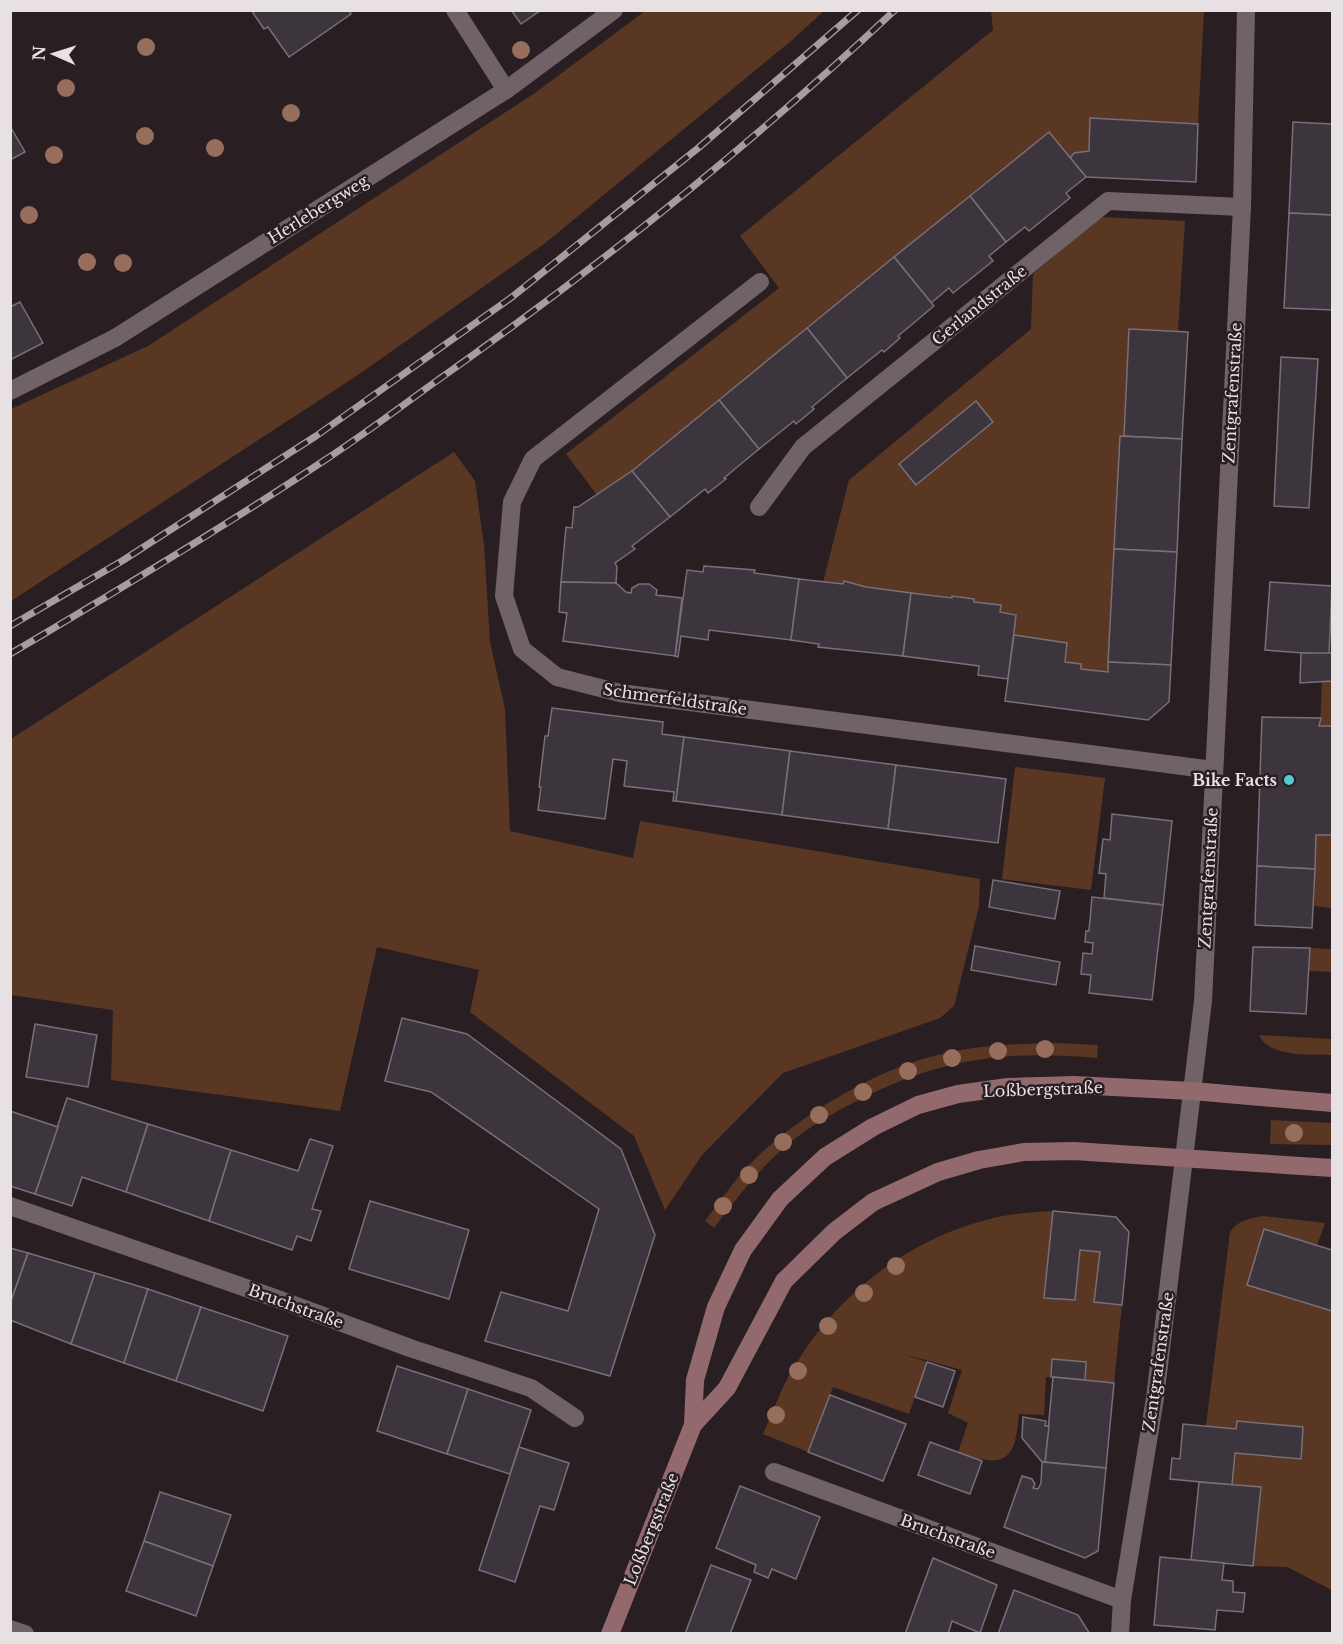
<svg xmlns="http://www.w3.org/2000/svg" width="1343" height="1644" font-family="'Libre Baskerville',serif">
<rect width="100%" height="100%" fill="#291f23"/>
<g fill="#5a3723">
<path d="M645,11H824L791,41L544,244L355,377L11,601V409L148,346L535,93Z"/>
<path d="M991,11H1204L1198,124L1090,118L1089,151L1074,153L1070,158L1049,132L632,471L597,495L566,454L779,288L740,236L993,30Z"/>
<path d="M1100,217L1185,221L1178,331L1129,329L1124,436H1120L1108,672L1081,669L1065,662L1067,643L1014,635L1016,615L1000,612V605L974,602V599L953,596L952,598L866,587L844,581L843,584L823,582L849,480L1031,329L1033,274Z"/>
<path d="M454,452L475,481L484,545L490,642L505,709L510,831L633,858L640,821L980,879L979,906L954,1006L940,1018L783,1073L702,1155L665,1210L634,1136L470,1012L479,970L377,947L340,1111L111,1080L113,1010L11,995V739Z"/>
<path d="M1322,681H1332V726H1320Z"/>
<path d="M1015,767L1105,778L1091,890L1002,879Z"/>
<path d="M1316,835H1332V908L1314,906Z"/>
<path d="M1310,948L1332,949V972L1309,971Z"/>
<path d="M1259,1035L1332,1039V1055C1312,1054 1269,1058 1259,1035Z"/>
<path d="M1056,1043L1098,1045L1097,1058C1009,1050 942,1058 863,1098C836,1111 808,1127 786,1146C758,1170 736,1199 714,1228L705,1221C717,1205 728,1189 741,1174C786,1122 874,1069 942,1054C979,1045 1017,1044 1056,1043Z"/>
<path d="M1271,1120L1332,1123V1145L1270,1144Z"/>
<path d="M1053,1211L1044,1297L1075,1300L1080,1250L1100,1252L1095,1302L1122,1305L1114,1383L1085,1380L1086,1362L1052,1359L1051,1377H1046L1044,1415L1019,1414C1015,1464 1003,1468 958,1452L968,1423L948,1413L962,1370L900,1353L927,1362L909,1414L833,1387L808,1452L763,1434C773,1412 781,1388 794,1367C840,1290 915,1234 1003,1216C1019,1213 1036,1212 1053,1211Z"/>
<path d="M1263,1216L1325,1223L1317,1245L1264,1230L1263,1290L1332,1311V1590L1287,1567L1253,1566L1261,1487L1232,1485L1235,1453L1301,1459L1303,1427L1237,1421L1236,1429L1206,1426L1230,1232C1238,1220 1249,1219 1263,1216Z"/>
</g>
<g fill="#3c353e" stroke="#786f79" stroke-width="1.5">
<path d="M256,10H349L351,14L289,57L268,27L264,29L253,13Z"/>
<path d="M511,10H541L521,24Z"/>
<path d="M1090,118L1198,124L1196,182L1086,177L1070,158L1074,153L1089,151Z"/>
<path d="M1293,122L1332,124V215L1289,213Z"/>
<path d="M10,126L25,152L10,160Z"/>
<path d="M1049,132L1086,177L1066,193L1070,198L1029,231L1025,227L1006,242L970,196Z"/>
<path d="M970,196L1006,242L989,256L993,261L953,293L949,288L931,303L894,257Z"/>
<path d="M1289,213L1332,215V310L1284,308Z"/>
<path d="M894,257L934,306L898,336L900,338L884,352L882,350L847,378L807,328Z"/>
<path d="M20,302L43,343L10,360V307Z"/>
<path d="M807,328L847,378L812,407L814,409L796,424L794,421L759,449L719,400Z"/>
<path d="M1129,329L1188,332L1182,439L1124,436Z"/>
<path d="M1281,357L1318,359L1309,508L1274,506Z"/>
<path d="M719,400L759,449L724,478L726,479L708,493L705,489L670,517L632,471Z"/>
<path d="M976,401L993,422L916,485L899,464Z"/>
<path d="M1120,436L1182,439L1177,552L1114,549Z"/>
<path d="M632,471L670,517L632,546L635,549L615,563L617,567L616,583L561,582L566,527L572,528L574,507H578Z"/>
<path d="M1114,549L1177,552L1171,665L1108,662Z"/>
<path d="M704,566L755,570L754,573L799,579L791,640L709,630L708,640L681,636L678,657L675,656L687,570L703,572Z"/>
<path d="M799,579L843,584L844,581L866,587L911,593L903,656L818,647L819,644L791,640Z"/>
<path d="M561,582L616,583L626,592L631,593L632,588L639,584H649L657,590L656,595L682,598L675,656L563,641L567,613L559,612Z"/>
<path d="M1270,582L1332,586L1329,655L1265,650Z"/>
<path d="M911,593L952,598V596L974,599V602L1001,605L1000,612L1016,615L1008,679L978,675L979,666L903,656Z"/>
<path d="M1014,635L1067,643L1065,662L1081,664V669L1108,672V662L1171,665L1169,702L1148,720L1005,701Z"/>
<path d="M1301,653H1332V681L1300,683Z"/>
<path d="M552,708L663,722L662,734L684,737L676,801H673L674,792L624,786L627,761L613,759L605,819L538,810L541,787H539L545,736H548Z"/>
<path d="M1262,717L1321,718L1319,726H1332V835H1316L1315,869L1257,866Z"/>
<path d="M684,737L790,751L782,815L676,801Z"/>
<path d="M790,751L896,765L888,829L782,815Z"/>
<path d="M896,765L1006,779L998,843L888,829Z"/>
<path d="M1112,814L1172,821L1163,905L1104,898L1106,874L1099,873L1103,839L1110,840Z"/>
<path d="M1257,866L1315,869L1312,928L1255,925Z"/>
<path d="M993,880L1060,891L1055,919L989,907Z"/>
<path d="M1092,897L1163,905L1152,1000L1089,993L1091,975L1081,974L1083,953L1092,954L1093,943L1085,942L1086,931H1089Z"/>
<path d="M975,946L1060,962L1056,985L971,970Z"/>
<path d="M1253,947L1310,948L1306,1014L1250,1011Z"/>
<path d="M402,1018L467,1034L621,1149L655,1235L610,1376L485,1341L501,1292L568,1311L599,1209L431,1092L385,1081Z"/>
<path d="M35,1024L97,1035L88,1087L26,1077Z"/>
<path d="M67,1098L148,1124L126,1192L82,1177L72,1206L35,1194Z"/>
<path d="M10,1111L58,1127L35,1194L10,1186Z"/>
<path d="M148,1124L231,1150L209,1221L126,1192Z"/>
<path d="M310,1139L333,1146L312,1209L321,1211L311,1241L297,1236L292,1250L209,1221L231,1150L298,1171Z"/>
<path d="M370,1201L469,1230L449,1299L349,1269Z"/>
<path d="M1053,1211L1116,1217L1129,1232L1122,1305L1094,1302L1100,1252L1080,1250L1075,1300L1044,1298Z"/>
<path d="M1264,1229L1332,1250V1311L1247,1285Z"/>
<path d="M10,1248L28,1253L10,1304Z"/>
<path d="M28,1253L95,1273L71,1344L10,1320V1304Z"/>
<path d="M95,1273L148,1289L124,1363L71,1344Z"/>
<path d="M148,1289L201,1307L176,1381L124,1363Z"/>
<path d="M201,1307L288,1336L263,1411L176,1381Z"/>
<path d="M1052,1359L1086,1362L1085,1380L1051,1377Z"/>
<path d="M927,1362L955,1371L943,1407L915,1397Z"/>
<path d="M397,1366L468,1389L447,1454L377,1431Z"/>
<path d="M1053,1377L1114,1383L1106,1468L1045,1462Z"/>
<path d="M468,1389L531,1410L510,1474L447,1454Z"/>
<path d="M830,1395L906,1424L883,1481L808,1452Z"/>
<path d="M1023,1417L1046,1421L1045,1426H1049L1045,1462H1042L1022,1438Z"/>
<path d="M1237,1421L1303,1427L1301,1459L1235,1453L1232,1485L1170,1479L1172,1458L1180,1459L1183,1424L1236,1429Z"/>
<path d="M930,1442L982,1461L970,1494L918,1475Z"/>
<path d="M519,1447L569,1463L554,1510L540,1506L515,1582L479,1570Z"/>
<path d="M1042,1462L1106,1468L1098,1551L1085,1558L1004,1527L1022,1476L1032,1479L1035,1484L1033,1488L1038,1489L1041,1483Z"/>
<path d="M1199,1482L1261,1487L1253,1566L1191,1560Z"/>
<path d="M740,1486L820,1517L796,1579L772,1569L768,1578L754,1572L756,1565L716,1548Z"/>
<path d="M160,1492L231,1515L213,1566L144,1541Z"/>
<path d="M144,1541L213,1566L196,1616L126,1591Z"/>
<path d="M1160,1557L1224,1563L1222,1580L1233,1581V1592L1245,1593L1243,1612L1217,1610L1215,1630L1154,1625Z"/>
<path d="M933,1558L997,1585L980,1633L952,1621L948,1634H905Z"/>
<path d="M711,1565L751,1580L730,1634H685Z"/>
<path d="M1014,1590L1078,1615L1090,1634H998Z"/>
</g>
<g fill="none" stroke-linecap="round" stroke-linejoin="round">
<path stroke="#6f6368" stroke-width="18" d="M115,338L506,90L614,10"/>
<g stroke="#6f6368" stroke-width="18">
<path d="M455,10L506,90"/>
<path d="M760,282L533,459L512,502L504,596L522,649L557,677L620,693L1213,770"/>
<path d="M10,391L115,338"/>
<path d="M759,507L803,447L1108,201L1242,207"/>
<path d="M10,1206L275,1298L410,1348L531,1388L575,1418"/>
<path d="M774,1472L1122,1600"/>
<path d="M10,1629L25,1634"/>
</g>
<path stroke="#6f6368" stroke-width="18" d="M1120,1634L1122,1600L1155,1398L1203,1001L1242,207L1246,10"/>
<g stroke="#926a6e" stroke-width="18">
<path d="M693,1425L727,1388L784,1281L834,1232L873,1202L938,1172L979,1160L1024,1152L1074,1151L1332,1168"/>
<path d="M610,1634L693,1425L695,1380L716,1307L743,1250L780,1199L825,1157L873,1127L918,1105L958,1094L1008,1087L1074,1085L1192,1091L1332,1103"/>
</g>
<defs>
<g id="rail">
<path d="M10,626L122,561L316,436L512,297L697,149L858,10"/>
<path d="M10,654C117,591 222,528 325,460C360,437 394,412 428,387C592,272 749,147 895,10"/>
</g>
</defs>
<use href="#rail" stroke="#a59da0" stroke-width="7"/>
<use href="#rail" stroke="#291f23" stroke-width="4.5" stroke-dasharray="14" stroke-linecap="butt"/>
</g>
<g fill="#966e5b">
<circle cx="146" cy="47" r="9"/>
<circle cx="521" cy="50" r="9"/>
<circle cx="66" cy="88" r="9"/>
<circle cx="291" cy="113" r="9"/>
<circle cx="145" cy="136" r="9"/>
<circle cx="215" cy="148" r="9"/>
<circle cx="54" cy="155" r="9"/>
<circle cx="29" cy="215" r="9"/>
<circle cx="87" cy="262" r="9"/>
<circle cx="123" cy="263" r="9"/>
<circle cx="1045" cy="1049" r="9"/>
<circle cx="998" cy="1051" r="9"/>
<circle cx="952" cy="1058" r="9"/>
<circle cx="908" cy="1071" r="9"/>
<circle cx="863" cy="1092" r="9"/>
<circle cx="819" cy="1115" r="9"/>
<circle cx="1294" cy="1133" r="9"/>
<circle cx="783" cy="1142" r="9"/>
<circle cx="749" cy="1175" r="9"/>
<circle cx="723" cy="1206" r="9"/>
<circle cx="896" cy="1266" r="9"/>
<circle cx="864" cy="1293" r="9"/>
<circle cx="828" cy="1326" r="9"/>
<circle cx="798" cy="1371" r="9"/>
<circle cx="776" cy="1415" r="9"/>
</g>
<circle fill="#51ccd4" stroke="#291f23" stroke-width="2" cx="1289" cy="780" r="6"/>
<g text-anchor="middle" stroke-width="5" stroke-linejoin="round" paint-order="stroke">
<g font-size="16" fill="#e8e1e4" stroke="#291f23">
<text transform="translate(318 209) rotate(-32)" y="6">Herlebergweg</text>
<text transform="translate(979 305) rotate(-39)" y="6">Gerlandstraße</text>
<text transform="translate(1232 393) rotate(-87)" y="6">Zentgrafenstraße</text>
<text transform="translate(675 699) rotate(8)" y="6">Schmerfeldstraße</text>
<text transform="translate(1208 878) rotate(-87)" y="6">Zentgrafenstraße</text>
<text transform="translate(1043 1089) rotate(-2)" y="6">Loßbergstraße</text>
<text transform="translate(296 1306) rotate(20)" y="6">Bruchstraße</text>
<text transform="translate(1158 1362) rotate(-82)" y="6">Zentgrafenstraße</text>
<text transform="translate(651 1529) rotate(-68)" y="6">Loßbergstraße</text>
<text transform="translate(948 1536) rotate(20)" y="6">Bruchstraße</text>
</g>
<g font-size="16" font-weight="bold" fill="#e8e1e4" stroke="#291f23" text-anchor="end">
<text x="1277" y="786">Bike Facts</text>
</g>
</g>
<rect width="1343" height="1644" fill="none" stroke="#e8e1e4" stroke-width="24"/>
<g transform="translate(54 54) rotate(273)" stroke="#291f23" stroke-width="4.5" paint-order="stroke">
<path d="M0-4.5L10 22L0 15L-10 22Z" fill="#e8e1e4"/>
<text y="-9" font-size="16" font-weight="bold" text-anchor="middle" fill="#e8e1e4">N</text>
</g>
</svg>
